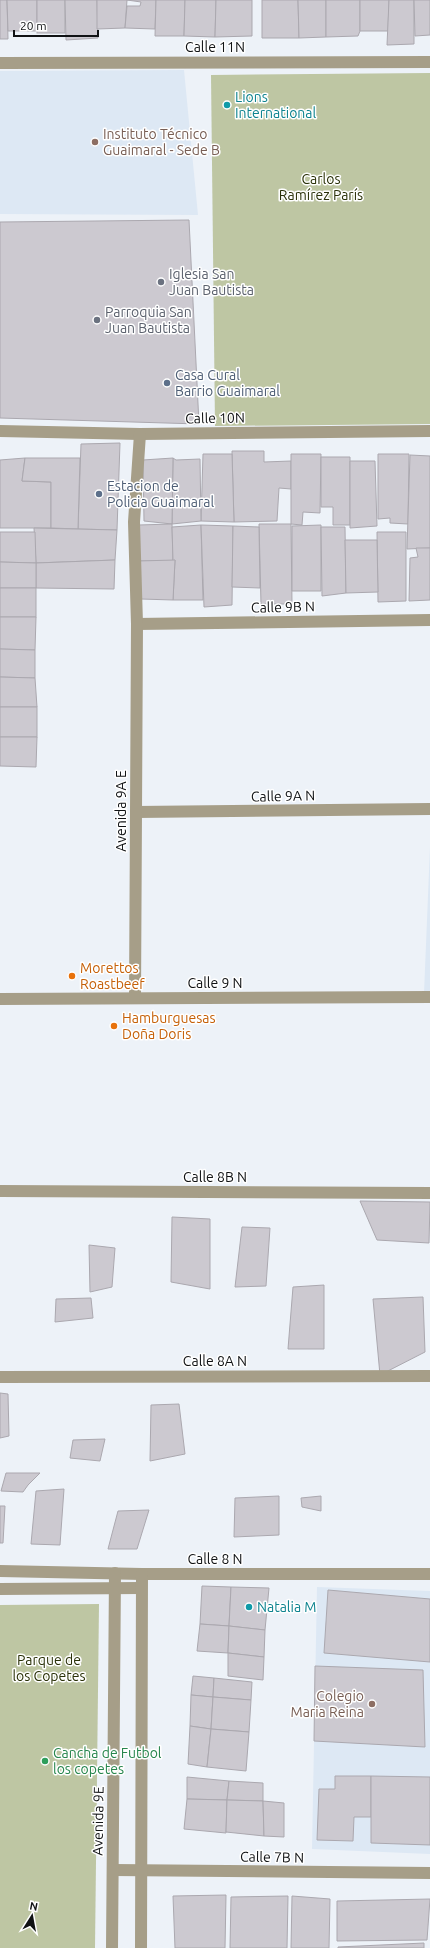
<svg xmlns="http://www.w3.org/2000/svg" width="430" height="1948" font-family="Ubuntu,sans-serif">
<rect width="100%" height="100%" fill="#edf2f8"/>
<g fill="#dde8f4">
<path d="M184,70L198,215L0,214V71Z"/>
<path d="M430,847V993H424Z"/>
<path d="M317,1587L430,1591V1854L312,1849Z"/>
</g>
<g fill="#bec6a3">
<path d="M430,73V424L215,426L211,75Z"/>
<path d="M99,1604L95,1948H0V1605Z"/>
</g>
<g fill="#ccc9d0" stroke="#aba8af">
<path d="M0,0H7L8,39H0Z"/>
<path d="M7,0H37V31H8Z"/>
<rect x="37" y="0" width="28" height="33"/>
<path d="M65,0H97L98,38L66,40Z"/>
<path d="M97,0H127L125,28L97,29Z"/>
<path d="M127,0H156L155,29L125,28L127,6H140L141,2Z"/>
<path d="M156,0H185L184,36H155Z"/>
<path d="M185,0H216L215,37L184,36Z"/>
<path d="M216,0H252V36L215,37Z"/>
<path d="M262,0H298L299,38H262Z"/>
<path d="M298,0H326V37L299,38Z"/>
<path d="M326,0H360V31L358,36L326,37Z"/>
<path d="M360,0H389L388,31H360Z"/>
<path d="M389,0H414V44L387,45Z"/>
<path d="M414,0H430V35L415,36Z"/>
<path d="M189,220L199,424L0,418V222Z"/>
<path d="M120,443L117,530L78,529L81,444Z"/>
<path d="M232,451H264V462L291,461V489L279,488L277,521L234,522Z"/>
<path d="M203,454H232L234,522L201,521Z"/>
<path d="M291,454H321L320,513L303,512L302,525L291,524Z"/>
<path d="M378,454H409L408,524L390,523V518L378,519Z"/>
<path d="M410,455L430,456V548L407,549Z"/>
<path d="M321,457H350V525H333V507H321Z"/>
<path d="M25,458L22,481L51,482V528H0V460Z"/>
<path d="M25,458H80L78,529L51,528V482L22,481Z"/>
<path d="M173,458L176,460L200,459L201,521L172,524Z"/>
<path d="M173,458L172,524L144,521L143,460Z"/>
<path d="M350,461H375L377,526L350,528Z"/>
<path d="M172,524L173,561H138L139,525Z"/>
<path d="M259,524H291L292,604H261Z"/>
<path d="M201,525L203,600H173L175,560L173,561L172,527Z"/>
<path d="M201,525L233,526L232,605L204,607Z"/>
<path d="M321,525V591H292V526Z"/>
<path d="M233,526L259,527L260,588L232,587Z"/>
<path d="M321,527H345L346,593L322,596Z"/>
<path d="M34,528L117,530L115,560L36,563Z"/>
<path d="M0,532H35L36,563L0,562Z"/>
<path d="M377,532H406V601L378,602Z"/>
<path d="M345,540H377L378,592L346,593Z"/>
<path d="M416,548H430V600L409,601L410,558L418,557Z"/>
<path d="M115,560L114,589L36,588V563Z"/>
<path d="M175,560L173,600L141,599L138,561Z"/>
<path d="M0,562L36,563V588H0Z"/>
<rect x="0" y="588" width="36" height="29"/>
<path d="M0,617H36L35,650L0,649Z"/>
<path d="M0,649L35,650V678L0,677Z"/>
<path d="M0,677L35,678L37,707H0Z"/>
<rect x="0" y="707" width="37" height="30"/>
<path d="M0,737H37L36,767L0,766Z"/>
<path d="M360,1201L430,1202L429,1243L377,1240Z"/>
<path d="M172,1217L210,1219V1289L171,1282Z"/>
<path d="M242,1227L270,1228L266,1286L235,1287Z"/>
<path d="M89,1245L115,1248L112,1287L90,1292Z"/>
<path d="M324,1285V1349H288L293,1287Z"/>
<path d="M423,1297L425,1352L380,1375L373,1299Z"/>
<path d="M91,1298L93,1318L55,1322L56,1299Z"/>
<path d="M0,1393L8,1394L9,1436L0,1438Z"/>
<path d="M179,1404L185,1454L150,1461L151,1405Z"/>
<path d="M105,1439L100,1461L70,1458L73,1440Z"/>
<path d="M6,1473H40L28,1485L23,1492L1,1491Z"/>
<path d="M64,1489L60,1545L31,1544L36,1491Z"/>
<path d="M279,1496V1535L234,1537L235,1498Z"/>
<path d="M321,1496V1511L302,1507L301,1498Z"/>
<path d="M0,1506H5L3,1543H0Z"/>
<path d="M149,1510L137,1549H108L118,1511Z"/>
<path d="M202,1586L231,1587L229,1626L200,1624Z"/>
<path d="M231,1587L269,1588L265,1630L229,1626Z"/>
<path d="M328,1590L430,1599V1662L324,1653Z"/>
<path d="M200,1624L229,1626L228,1653L197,1651Z"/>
<path d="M229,1626L265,1630L264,1657L228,1653Z"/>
<path d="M228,1653L264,1657L263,1680L228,1676Z"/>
<path d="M315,1666L423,1670L425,1747L314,1741Z"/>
<path d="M193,1676L214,1678L213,1697L191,1695Z"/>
<path d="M214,1678L252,1682L251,1700L213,1697Z"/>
<path d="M191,1695L213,1697L211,1729L190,1726Z"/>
<path d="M213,1697L251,1700L249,1732L211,1729Z"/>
<path d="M190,1726L211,1729L207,1767L188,1764Z"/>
<path d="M211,1729L249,1732L246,1771L207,1767Z"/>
<path d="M335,1776H371V1817H354L353,1841L317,1840L319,1789H335Z"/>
<path d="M371,1776L430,1777V1845L371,1843Z"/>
<path d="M187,1777L229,1781L227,1800L187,1799Z"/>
<path d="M229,1781L263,1783V1801L227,1800Z"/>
<path d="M187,1799L227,1800L226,1833L184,1829Z"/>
<path d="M227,1800L263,1801L264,1836L226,1832Z"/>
<path d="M263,1801L284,1803V1837L264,1836Z"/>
<path d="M226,1895L225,1948H175L173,1896Z"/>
<path d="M288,1896L287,1948H230L231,1897Z"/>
<path d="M292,1896L330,1899L329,1948H291Z"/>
<path d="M430,1899L427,1940L337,1941V1901Z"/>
<path d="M424,1943V1948H338V1947Z"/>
</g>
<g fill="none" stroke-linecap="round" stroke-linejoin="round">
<g stroke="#a69e88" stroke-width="12">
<path d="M0,63L430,62"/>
<path d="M0,431L140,434L430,431"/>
<path d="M137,624L430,620"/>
<path d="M136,812L430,809"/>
<path d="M135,998L137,624L134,522L140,434"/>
<path d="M0,999L430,997"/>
<path d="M0,1191L430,1193"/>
<path d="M0,1377L430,1376"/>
<path d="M0,1571L142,1574H430"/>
<path d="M0,1589L141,1588"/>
<path d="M113,1870L430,1873"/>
<path d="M112,1948L115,1573"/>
<path d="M141,1948L142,1574"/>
</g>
</g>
<g fill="#0f9aa8" stroke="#fff" stroke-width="1.5">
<circle cx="227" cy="105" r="4"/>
<circle cx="249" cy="1607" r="4"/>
</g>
<g fill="#8d6e63" stroke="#fff" stroke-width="1.5">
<circle cx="95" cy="142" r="4"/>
<circle cx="372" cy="1704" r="4"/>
</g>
<g fill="#6b7280" stroke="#fff" stroke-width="1.5">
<circle cx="161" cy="282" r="4"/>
<circle cx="97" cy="320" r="4"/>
</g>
<g fill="#5c6f8a" stroke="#fff" stroke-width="1.5">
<circle cx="167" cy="383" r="4"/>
<circle cx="99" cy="494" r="4"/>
</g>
<g fill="#e8710a" stroke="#fff" stroke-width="1.5">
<circle cx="72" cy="976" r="4"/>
<circle cx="114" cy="1026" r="4"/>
</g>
<circle fill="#2e9e5b" stroke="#fff" stroke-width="1.5" cx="45" cy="1761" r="4"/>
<g text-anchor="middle" stroke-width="3" stroke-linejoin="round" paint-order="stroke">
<g font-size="14" fill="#101214" stroke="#fff">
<text x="215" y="52">Calle 11N</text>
<text transform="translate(215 418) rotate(-1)" y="5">Calle 10N</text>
<text transform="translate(283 607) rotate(-1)" y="5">Calle 9B N</text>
<text transform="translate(283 796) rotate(-1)" y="5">Calle 9A N</text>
<text transform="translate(121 811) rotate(-90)" y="5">Avenida 9A E</text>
<text x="215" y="988">Calle 9 N</text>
<text x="215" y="1182">Calle 8B N</text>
<text x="215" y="1366">Calle 8A N</text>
<text x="215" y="1564">Calle 8 N</text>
<text transform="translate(98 1821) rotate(-89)" y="5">Avenida 9E</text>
<text transform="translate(272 1857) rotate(1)" y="5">Calle 7B N</text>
</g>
<g font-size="14" fill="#0d838f" stroke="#fff" text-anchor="start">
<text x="235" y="102">Lions<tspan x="235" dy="16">International</tspan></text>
<text x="257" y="1612">Natalia M</text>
</g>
<g font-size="14" fill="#785e54" stroke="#fff" text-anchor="start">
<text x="103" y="139">Instituto Técnico<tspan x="103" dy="16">Guaimaral - Sede B</tspan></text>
<text x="364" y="1701" text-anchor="end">Colegio<tspan x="364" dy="16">Maria Reina</tspan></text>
</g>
<g font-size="14" fill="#2a3108" stroke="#fff">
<text x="321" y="184">Carlos<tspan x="321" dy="16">Ramírez París</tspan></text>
<text x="49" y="1665">Parque de<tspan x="49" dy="16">los Copetes</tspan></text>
</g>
<g font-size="14" fill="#5b616d" stroke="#fff" text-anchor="start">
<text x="169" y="279">Iglesia San<tspan x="169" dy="16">Juan Bautista</tspan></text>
<text x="105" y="317">Parroquia San<tspan x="105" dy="16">Juan Bautista</tspan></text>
</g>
<g font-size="14" fill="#4e5e75" stroke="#fff" text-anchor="start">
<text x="175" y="380">Casa Cural<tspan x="175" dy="16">Barrio Guaimaral</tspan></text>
<text x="107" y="491">Estacion de<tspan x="107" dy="16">Policia Guaimaral</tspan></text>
</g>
<g font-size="14" fill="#c56008" stroke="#fff" text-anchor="start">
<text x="80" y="973">Morettos<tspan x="80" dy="16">Roastbeef</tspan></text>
<text x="122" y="1023">Hamburguesas<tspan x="122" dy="16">Doña Doris</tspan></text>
</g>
<g font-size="14" fill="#27864d" stroke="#fff" text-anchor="start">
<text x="53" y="1758">Cancha de Futbol<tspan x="53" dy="16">los copetes</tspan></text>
</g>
</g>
<g transform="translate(32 1916) rotate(11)" stroke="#ffffff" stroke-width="3" paint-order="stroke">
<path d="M0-3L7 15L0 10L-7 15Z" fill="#101214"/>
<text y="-6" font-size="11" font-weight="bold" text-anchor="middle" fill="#101214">N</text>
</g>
<path d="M14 30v6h84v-6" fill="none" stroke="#101214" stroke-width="2"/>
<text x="20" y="30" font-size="12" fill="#101214" stroke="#ffffff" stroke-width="3" paint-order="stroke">20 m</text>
</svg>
